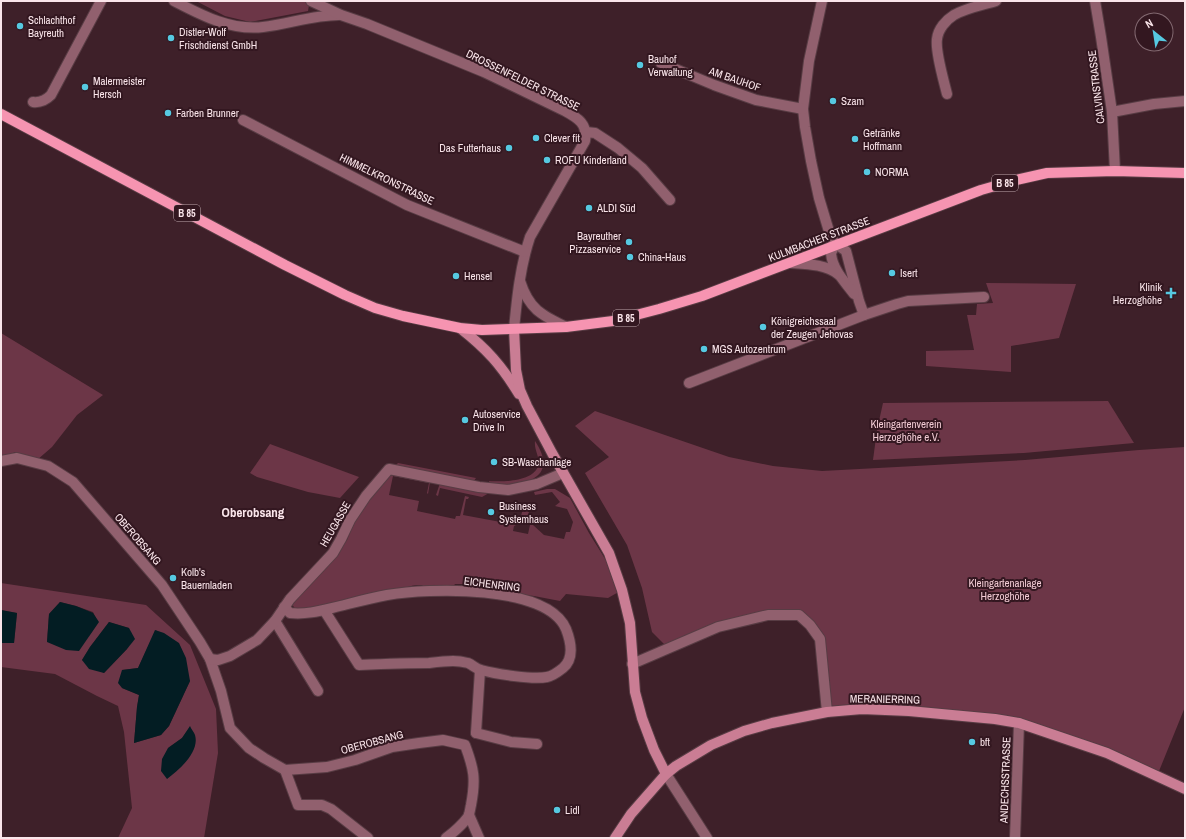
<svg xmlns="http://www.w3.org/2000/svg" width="1186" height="839" font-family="'Archivo Narrow',sans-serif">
<rect width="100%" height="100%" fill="#3e2029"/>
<g fill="#6c3647" fill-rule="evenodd">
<path d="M196,1H305L309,5L308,11L250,22L225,16Z"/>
<path d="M986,283L1076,284L1059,338L1011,346V372L926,366V351L974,350L967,315H976L977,304L993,303Z"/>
<path d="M1,333L103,395L77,415L52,447L37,460L15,452L1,459Z"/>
<path d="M1108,401L1134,443L1024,453L873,460L877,430L883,403Z"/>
<path d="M595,411L729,457L773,466L822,471L1025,460L1139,450L1185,447V707L1157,776L995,719L827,712L820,639L799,615H768L669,649L652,632L642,588L627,545L585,473L609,457L575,426Z"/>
<path d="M535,441C561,480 521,487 490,485L489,481C503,482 536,482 539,463C539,456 534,449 535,441Z"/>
<path d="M270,444L359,477L340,498L308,492L257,477L250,473Z"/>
<path d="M398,463L476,478L473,482L395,466Z"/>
<path d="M389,474L430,482L428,494L427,493L429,483L393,476L389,495L419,501L417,511L455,519L456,516H460L465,496L469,497L468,499H466L463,515L516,525L514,526L513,531L528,534L530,525L520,522L522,512L528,510L533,525L544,535L564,539L566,532H570L573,522L567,509L555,506L560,502L552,492L535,495L534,492L547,489H555L570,498L589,533L607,562L622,590L608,598L566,594L560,601L534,596L474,589L469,584H455L452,588L426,589L422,585C415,585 409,585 404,590L325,606L296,610L291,603L347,540L353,525L363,503Z"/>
<path d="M440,483L489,493L482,497L440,488L438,496L436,495Z"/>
<path d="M1,583L146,605L190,645L216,709L218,753L204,838H118L132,808L124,732L118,706L97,696L55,674L1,667V643H14L17,613L1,610ZM60,602L76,606L93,612L98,622L91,633L47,642L49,614ZM109,622L129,628L127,649L104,673L82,660L90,647ZM156,630L190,681L169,726L161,735L134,743L137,707L139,695L122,688V670L138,668ZM190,727L167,779L168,748L182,738Z"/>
</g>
<g fill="#031d23">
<path d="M60,602L76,606L93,613L99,622L79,651L66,650L47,642L49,614Z"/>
<path d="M1,610L17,613L14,643H1Z"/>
<path d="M109,622L129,628L135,639L127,649L104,673L89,669L82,660L90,647Z"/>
<path d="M155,630L164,633L179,643L186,658L190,681L169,726L161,735L134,743L137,707L139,695L122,688L118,683L122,670L138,668Z"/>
<path d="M190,726C191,729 194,732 195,735C200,752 179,770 167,779L161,771L162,759L168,748L182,738Z"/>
</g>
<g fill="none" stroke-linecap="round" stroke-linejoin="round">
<defs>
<g id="street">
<path d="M174,1C201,15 231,31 263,27C289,24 313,15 339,15"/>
<path d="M311,1L341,15L367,24L484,72L565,111C578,118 588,124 585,141L530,237C520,267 517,298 514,329"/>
<path d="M822,1L809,61L803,109L805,127L811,161L819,198L828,228L835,245"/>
<path d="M1095,1L1101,37L1112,112L1115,171"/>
<path d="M661,63L714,85L756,100L803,109"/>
<path d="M947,94C944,81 935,52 937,39C938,29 946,20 954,15C966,8 983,5 996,1"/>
<path d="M33,102C41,103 46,100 51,95L101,1"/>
<path d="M1112,112L1154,104L1185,101"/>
<path d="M243,120L407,205L525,252"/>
<path d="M586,132L595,133L618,148L642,168L670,200"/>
<path d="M835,245L839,246L846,251L859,301L864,315"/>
<path d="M835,245L831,253C832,269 845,282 854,294"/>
<path d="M790,263C806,264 826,264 839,275"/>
<path d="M520,281C529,309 541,315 566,327"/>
<path d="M689,383L864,315L897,304L908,301L984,297"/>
<path d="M1,461L17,458L48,466L73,482L162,585L200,642L210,659L221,691L230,728L249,748L264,758L285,770L327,767L355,760L392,747L419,743L443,740L465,745C474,769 476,779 471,805C470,809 470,813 468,817C462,825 454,832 446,838"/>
<path d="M284,607L290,613C307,615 323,610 340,606C356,602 371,598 387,595C428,588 547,584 566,629C571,642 575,658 563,668C558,672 553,676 547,677C533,680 496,674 481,670C476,669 473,665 468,663C464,662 457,661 453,661C445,661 437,662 429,663C406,663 382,664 359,665L324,610"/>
<path d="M275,621L318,691"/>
<path d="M210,659L218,660L230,656L257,640L275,621L290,599L333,553L341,539L350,520L366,496L389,469L479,487L508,490L537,484L563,473"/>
<path d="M632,664L718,627L768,615H799L810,625L820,639L827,712"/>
<path d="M476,733L480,670"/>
<path d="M476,733L511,742L537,744"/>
<path d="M285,770L298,805H322L331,809L368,838"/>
<path d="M666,774L707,838"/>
<path d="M469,815L479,838"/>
<path d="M1015,838L1019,723"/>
</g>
<g id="secondary">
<path d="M460,328C487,349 501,365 519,394"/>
<path d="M514,329L516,370L520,390L527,406L552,453L609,553L622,590L630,623L635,692L642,718L654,750L666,774"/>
<path d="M615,838L631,814L666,774L676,766L711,745L744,731L772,723L827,712L862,709L909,711L995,719L1019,723L1107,753L1185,789"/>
</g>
<path id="primary" d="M1,114L285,265L345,295L375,308L403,316L460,328L482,330L566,327L613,321L659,309L702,296L981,190L1016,180L1047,173L1115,171L1185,173"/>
</defs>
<use href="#street" stroke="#583c44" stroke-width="12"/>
<use href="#secondary" stroke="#583c44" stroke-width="12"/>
<use href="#primary" stroke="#583c44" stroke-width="12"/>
<use href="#street" stroke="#91606e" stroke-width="10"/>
<use href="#secondary" stroke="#ca7d94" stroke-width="10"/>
<use href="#primary" stroke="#f694b1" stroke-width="10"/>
</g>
<g fill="#56c9e1" stroke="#331720" stroke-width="1.5">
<circle cx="20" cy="26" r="4"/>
<circle cx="171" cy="38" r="4"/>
<circle cx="640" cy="65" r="4"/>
<circle cx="85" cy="87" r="4"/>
<circle cx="833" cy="101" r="4"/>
<circle cx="168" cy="113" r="4"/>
<circle cx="536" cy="138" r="4"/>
<circle cx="855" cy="139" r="4"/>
<circle cx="509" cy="148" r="4"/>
<circle cx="547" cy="160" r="4"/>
<circle cx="867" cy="172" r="4"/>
<circle cx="589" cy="208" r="4"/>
<circle cx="629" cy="242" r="4"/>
<circle cx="630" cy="257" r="4"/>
<circle cx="892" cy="273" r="4"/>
<circle cx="456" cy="276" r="4"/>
<path d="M1169 287h4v4h4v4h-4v4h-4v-4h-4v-4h4z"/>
<circle cx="763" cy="327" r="4"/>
<circle cx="704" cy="349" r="4"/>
<circle cx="465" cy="420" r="4"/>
<circle cx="494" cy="462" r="4"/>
<circle cx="491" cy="512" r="4"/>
<circle cx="173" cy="578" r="4"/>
<circle cx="972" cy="742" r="4"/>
<circle cx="557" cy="810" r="4"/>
</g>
<g text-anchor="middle" stroke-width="4" stroke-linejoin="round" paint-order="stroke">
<g fill="#331720" stroke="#bea7ad" stroke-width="1">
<rect x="992" y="175" width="26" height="16" rx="3"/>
<rect x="174" y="205" width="26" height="16" rx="3"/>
<rect x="613" y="310" width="26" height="16" rx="3"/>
</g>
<g font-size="10" font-weight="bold" fill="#fae5ea">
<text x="1005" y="187">B 85</text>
<text x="187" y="217">B 85</text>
<text x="626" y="322">B 85</text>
</g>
<g font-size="11" fill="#fae5ea" stroke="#331720" text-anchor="start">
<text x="28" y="24">Schlachthof<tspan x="28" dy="13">Bayreuth</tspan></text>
<text x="179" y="36">Distler-Wolf<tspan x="179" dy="13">Frischdienst GmbH</tspan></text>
<text x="648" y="63">Bauhof<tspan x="648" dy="13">Verwaltung</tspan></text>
<text x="93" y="85">Malermeister<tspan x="93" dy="13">Hersch</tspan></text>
<text x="841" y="105">Szam</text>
<text x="176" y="117">Farben Brunner</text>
<text x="863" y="137">Getränke<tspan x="863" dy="13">Hoffmann</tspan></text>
<text x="544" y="142">Clever fit</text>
<text x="501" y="152" text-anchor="end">Das Futterhaus</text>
<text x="555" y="164">ROFU Kinderland</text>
<text x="875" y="176">NORMA</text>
<text x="597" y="212">ALDI Süd</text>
<text x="621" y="240" text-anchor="end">Bayreuther<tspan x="621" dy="13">Pizzaservice</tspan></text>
<text x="638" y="261">China-Haus</text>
<text x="900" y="277">Isert</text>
<text x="464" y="280">Hensel</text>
<text x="1162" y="291" text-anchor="end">Klinik<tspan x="1162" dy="13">Herzoghöhe</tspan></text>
<text x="771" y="325">Königreichssaal<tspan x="771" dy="13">der Zeugen Jehovas</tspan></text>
<text x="712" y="353">MGS Autozentrum</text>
<text x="473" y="418">Autoservice<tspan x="473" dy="13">Drive In</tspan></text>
<text x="502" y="466">SB-Waschanlage</text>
<text x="499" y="510">Business<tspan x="499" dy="13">Systemhaus</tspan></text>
<text x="181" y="576">Kolb's<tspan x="181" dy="13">Bauernladen</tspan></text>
<text x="980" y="746">bft</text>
<text x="565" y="814">Lidl</text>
</g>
<g font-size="11" fill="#fae5ea" stroke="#331720">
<text transform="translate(735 79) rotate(19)" y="4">AM BAUHOF</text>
<text transform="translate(523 80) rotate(26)" y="4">DROSSENFELDER STRASSE</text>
<text transform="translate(1096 87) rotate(-97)" y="4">CALVINSTRASSE</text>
<text transform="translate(387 179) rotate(26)" y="4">HIMMELKRONSTRASSE</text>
<text transform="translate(819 239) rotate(-21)" y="4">KULMBACHER STRASSE</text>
<text transform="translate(335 524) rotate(-60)" y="4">HEUGASSE</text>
<text transform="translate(138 539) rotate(49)" y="4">OBEROBSANG</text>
<text transform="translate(492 584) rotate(7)" y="4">EICHENRING</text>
<text transform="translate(885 699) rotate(1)" y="4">MERANIERRING</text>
<text transform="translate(372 742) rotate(-15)" y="4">OBEROBSANG</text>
<text transform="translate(1005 780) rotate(-88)" y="4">ANDECHSSTRASSE</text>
</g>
<g font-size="11" fill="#f3ccd5" stroke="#331720">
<text x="906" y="428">Kleingartenverein<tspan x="906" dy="13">Herzoghöhe e.V.</tspan></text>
<text x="1005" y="587">Kleingartenanlage<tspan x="1005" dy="13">Herzoghöhe</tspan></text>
</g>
<g font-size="13" font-weight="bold" fill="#fae5ea" stroke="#331720">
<text x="253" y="517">Oberobsang</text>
</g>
</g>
<rect width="1186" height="839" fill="none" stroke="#fae5ea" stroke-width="4"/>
<g transform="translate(1154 32) rotate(330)"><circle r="19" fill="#331720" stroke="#836971"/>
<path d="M0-3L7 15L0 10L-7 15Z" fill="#56c9e1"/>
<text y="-6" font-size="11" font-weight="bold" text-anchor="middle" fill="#fae5ea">N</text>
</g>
</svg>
